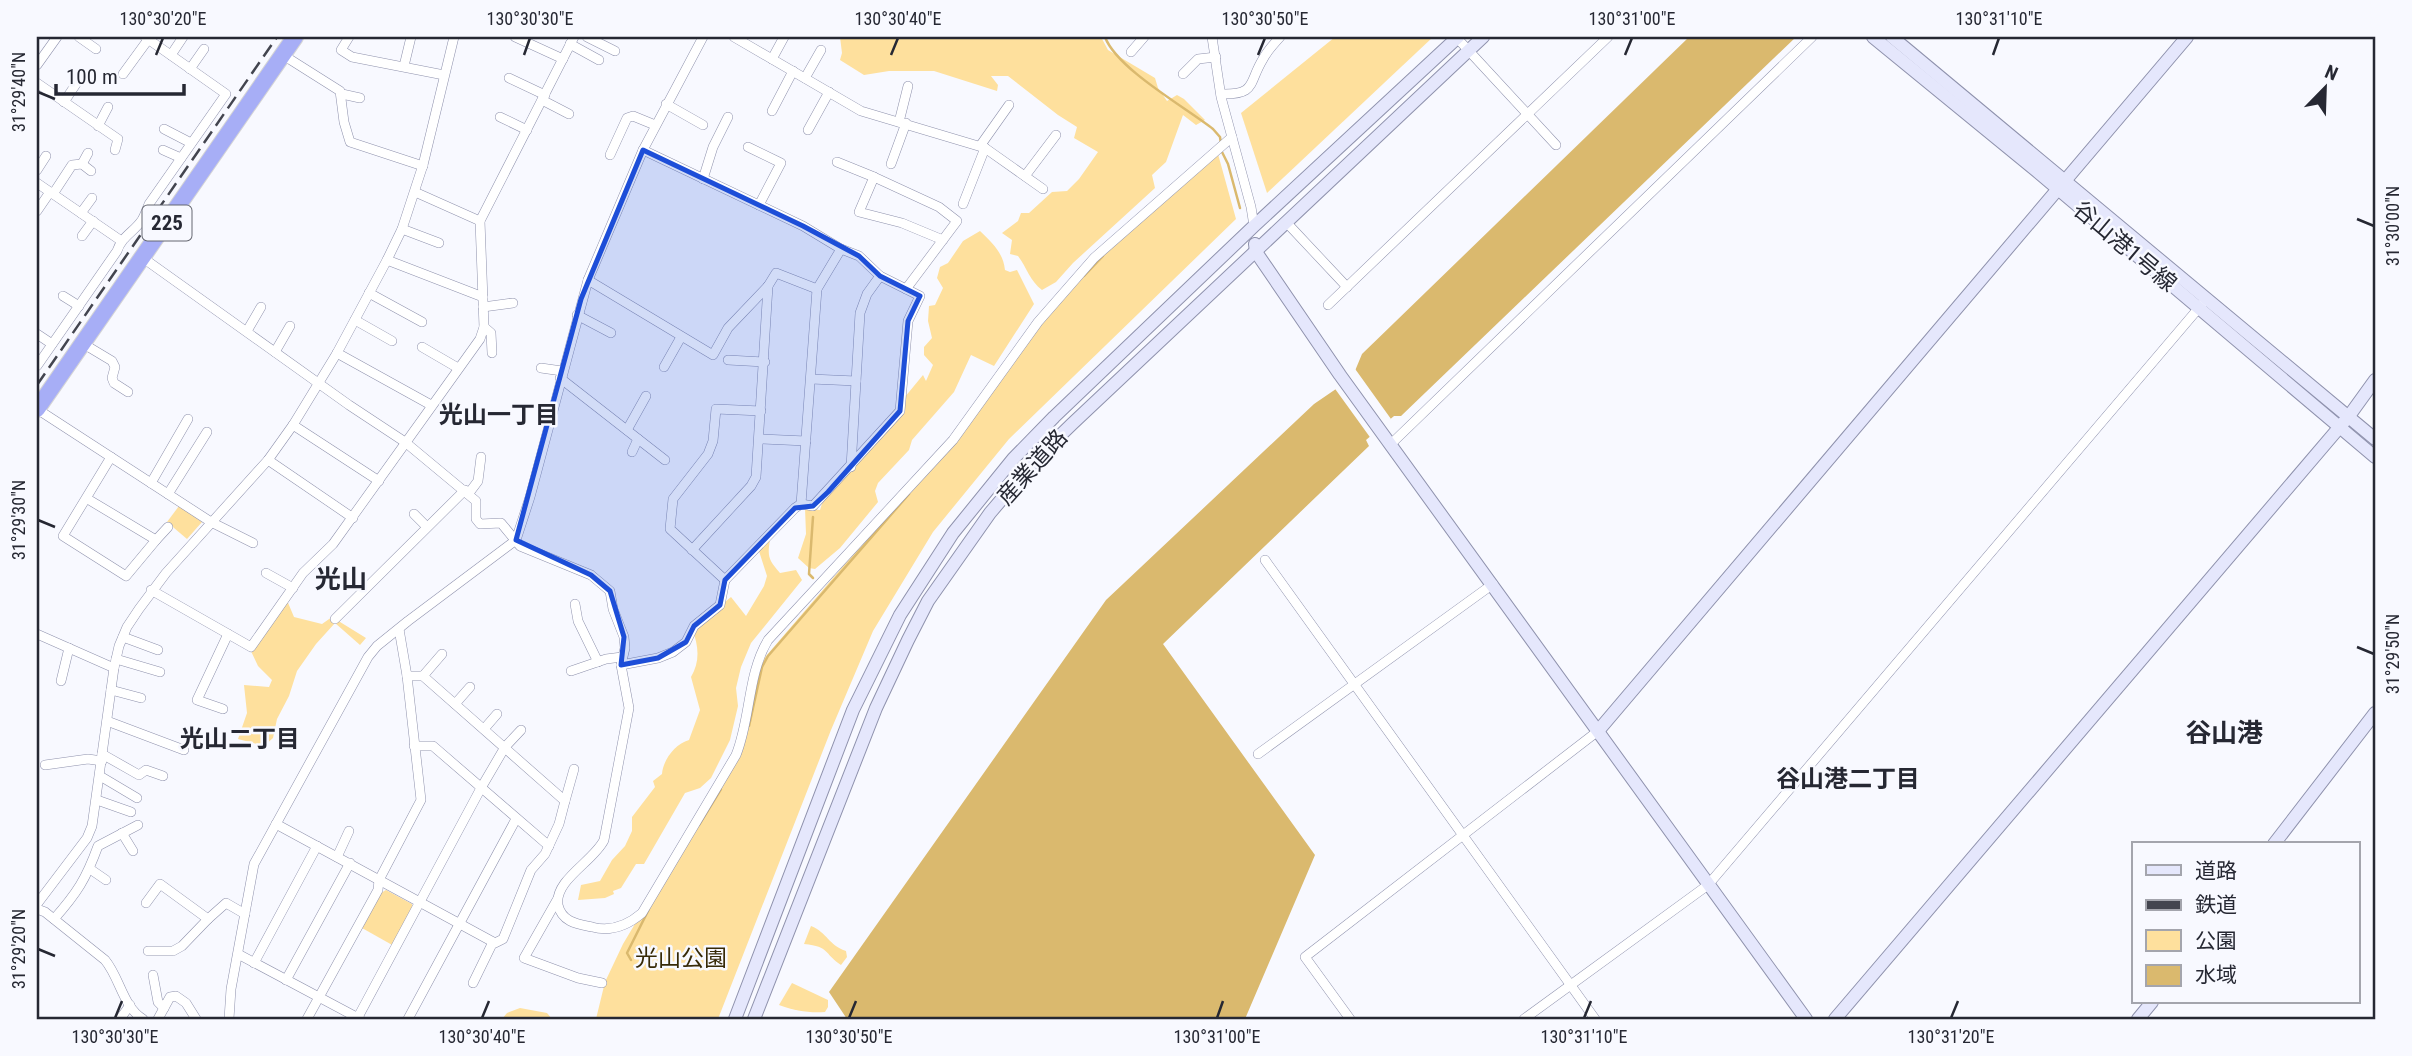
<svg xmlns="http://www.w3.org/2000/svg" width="2412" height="1056" font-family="'Roboto Condensed','Noto Sans JP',sans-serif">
<rect width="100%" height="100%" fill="#f8f9ff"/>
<g fill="#fee09d">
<path d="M840,37H1101L1108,50L1155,78L1158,88L1167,101L1177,95L1184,99L1205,120L1196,125L1183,115L1166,162L1152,175L1155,188L1073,263L1056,282L1042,290C1030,281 1027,268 1018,256L1010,254L1012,240L1002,233L1018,221L1021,213H1029L1052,192L1067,191L1079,179L1098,152L1074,138L1077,127L1058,115L1008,76H991L998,85L997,91L934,71H889L864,75L840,60L842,53Z"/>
<path d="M1335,37H1433L1267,193L1241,113Z"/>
<path d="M1218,154L1236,219L1009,439L933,532L873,631L831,730L718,1019H596L605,982L623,944L735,756L761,662L977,410L1037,321L1118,237Z"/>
<path d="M980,231C992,243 1003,252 1005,270L1010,272L1017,270L1034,304L994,366L971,355L954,392L912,440L909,450L878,483L875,491L878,502L840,548L815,569L809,568L798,558L806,534L805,508L820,510L825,494L923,375L926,381L933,365L924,355V347L932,338L928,321L929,306L935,305L943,288L937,278L940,267L948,263L963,241Z"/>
<path d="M179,506L202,522L187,539L167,522Z"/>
<path d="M770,540C767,557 769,560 780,573L796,570L802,580L751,643L741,667L736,688L738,706L730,740L711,778L700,788L685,793L644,864H636L621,888L613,891L614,894L605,898L578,900L581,885L600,881L612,860L625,846L632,831V817L655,787L653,781L662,774C663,760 675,744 689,740L700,710L691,677C700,662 699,646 692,629L731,597L746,616L764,586L767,576L758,548Z"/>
<path d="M286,598L294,617L322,624L332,617L366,638L360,645L335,623L316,644L297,671L289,696L277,719L273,738L264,746L238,739L247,713L244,685L269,687L272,680L258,666L250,649Z"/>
<path d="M386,890L412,904L413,909L394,946L362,928L381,893Z"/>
<path d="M811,926C828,933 827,944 846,951L847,957L841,965C823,953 831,947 804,944Z"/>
<path d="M792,983L828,1000V1007L825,1012C809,1013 795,1011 779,1005Z"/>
<path d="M520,1008L547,1013L552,1019H502L507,1013Z"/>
</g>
<path fill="#dab96e" d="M1689,37H1796L1401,416H1394L1366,440L1369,446L1163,644L1315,855L1245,1019H847L829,992L1106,600L1314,404L1352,378L1362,354Z"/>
<path fill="#f8f9ff" d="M1353,366L1391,419L1372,440L1333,386L1349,375Z"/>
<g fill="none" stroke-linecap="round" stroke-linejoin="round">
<g stroke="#dab96e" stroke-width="2.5">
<path d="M1105,37C1117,69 1185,107 1213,129L1220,137L1221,144"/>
<path d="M1221,150L1228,164L1240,208"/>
<path d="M1084,276L1103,256"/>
<path d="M813,578L809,574L813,517"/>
<path d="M749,726L762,667L768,656L909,494"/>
<path d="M699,825L721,789"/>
<path d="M631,960L627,953L649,909"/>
</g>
<defs>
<g id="street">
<path d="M79,37L96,49"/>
<path d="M349,37L341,50L352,57L444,75"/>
<path d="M515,37L563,59"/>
<path d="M587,37L615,51"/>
<path d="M734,37L861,111L985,148L1043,189"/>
<path d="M1212,37L1221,97L1251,207L1254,226"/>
<path d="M1457,38L1556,145"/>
<path d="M570,44L599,60"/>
<path d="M1131,52L1144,37"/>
<path d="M171,55L183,37"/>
<path d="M283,55L340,91L344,122L350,142L423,166"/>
<path d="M772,59L784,37"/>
<path d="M37,65L57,37"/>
<path d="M404,66L411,37"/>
<path d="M190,69L204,49"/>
<path d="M123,74L150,37"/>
<path d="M1183,74L1198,59L1216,57"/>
<path d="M509,78L545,95"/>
<path d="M805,78L821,50"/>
<path d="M37,83L118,139L115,150"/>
<path d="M342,94L360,98"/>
<path d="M1221,94C1257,95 1248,83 1263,59C1267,51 1274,44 1280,37"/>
<path d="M542,100L569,114"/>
<path d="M64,102L80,78"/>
<path d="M666,104L703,125"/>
<path d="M772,111L793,71"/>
<path d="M500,117L527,130"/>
<path d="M899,122L908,86"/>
<path d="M98,126L108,107"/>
<path d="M164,129L191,143"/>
<path d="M808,130L829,92"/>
<path d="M980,146L1009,105"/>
<path d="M748,147L781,163L759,205"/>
<path d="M163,150L181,158"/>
<path d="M643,150L803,226L841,249L859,256L880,276L920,296L908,321L900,411L813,506L801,504L795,508L725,580L670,529L673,499L708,454L713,441L716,409L761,411"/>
<path d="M610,155L627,118L633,116L655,125"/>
<path d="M837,162L874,177"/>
<path d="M82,164L88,153"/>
<path d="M891,164L906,123"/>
<path d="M37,170L46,156"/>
<path d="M1025,176L1056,135"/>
<path d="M703,179L713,147L728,117"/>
<path d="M37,183L120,240"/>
<path d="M415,192L480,221"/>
<path d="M53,194L72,165L82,164L91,171"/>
<path d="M963,204L985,148"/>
<path d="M37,211L50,192"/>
<path d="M81,213L92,198"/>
<path d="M1286,222L1347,287"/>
<path d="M402,229L439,243"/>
<path d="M82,236L93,221"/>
<path d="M143,258L349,405L405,442L476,501V519L480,524L501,523L520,546L591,575L610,591L613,609L624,637L625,648L621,665L629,708L604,840C594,861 554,880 558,905C562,922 577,924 592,927C611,932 627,926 642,913L736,755C751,718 747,675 768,640L953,440L1038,322L1094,258L1232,137"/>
<path d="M387,260L483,297"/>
<path d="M588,280L713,355L728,328L768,286"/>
<path d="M906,289L957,221L939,207L874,177L859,212L902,223L943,240"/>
<path d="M369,293L422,322"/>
<path d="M63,296L79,306"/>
<path d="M1328,305L1608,37"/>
<path d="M483,307L513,303"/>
<path d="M577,315L611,333"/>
<path d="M355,320L392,341"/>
<path d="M484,327L491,333L492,353"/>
<path d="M247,331L261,307"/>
<path d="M37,334L52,344"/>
<path d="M82,343L112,361L115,367L112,378L114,383L128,392"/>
<path d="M422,347L458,368"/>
<path d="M275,352L290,326"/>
<path d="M337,353L431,405"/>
<path d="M728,360L765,362"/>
<path d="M37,366L117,251C122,236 134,232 142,220C145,215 147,209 149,204L226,94L145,37"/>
<path d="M664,367L681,337"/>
<path d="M541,368L562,371"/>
<path d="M560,378L665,460"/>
<path d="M811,379L856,381"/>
<path d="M37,409L211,522L253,543"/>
<path d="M293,425L379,481"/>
<path d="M627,430L646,396"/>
<path d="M760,439L806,441"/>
<path d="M1392,443L1812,37"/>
<path d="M632,452L638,439"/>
<path d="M268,460L353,518"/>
<path d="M851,467L860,313L867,294L880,276"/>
<path d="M151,483L188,419"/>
<path d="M469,493L478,481L481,457"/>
<path d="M168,494L207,432"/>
<path d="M86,498L156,540L126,576L63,536L111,457"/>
<path d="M801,504L817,289L841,249"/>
<path d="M414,514L427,527"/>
<path d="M156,540L168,527"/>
<path d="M692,550L751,486L756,477L768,286L776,273L817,289"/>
<path d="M1265,560L1595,1019"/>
<path d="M266,573L293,588"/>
<path d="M151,590L251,647L303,573L333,544L480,339L484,327L480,221L574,37"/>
<path d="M575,604L578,621L598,662"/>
<path d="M335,619L465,490"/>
<path d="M37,634L114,668"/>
<path d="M123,637L158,650"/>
<path d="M116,659L160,672"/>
<path d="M621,665L658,658L673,652L686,642L694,626L720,605L725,580"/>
<path d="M571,671L606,659L622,657"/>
<path d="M423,676L442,654"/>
<path d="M61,681L69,648"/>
<path d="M111,690L141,698"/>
<path d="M455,704L470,687"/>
<path d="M223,709L197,700L228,634"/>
<path d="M107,721L184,750"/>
<path d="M484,729L497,714"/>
<path d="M414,746H433L549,846"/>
<path d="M102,754L139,775L146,770L163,776"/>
<path d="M1258,754L1493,584"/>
<path d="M45,765L88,759L102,761"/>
<path d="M100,776L137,798"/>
<path d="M97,800L131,812"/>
<path d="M565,801L574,769"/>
<path d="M276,824L495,943L503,939L531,870L545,854L559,824L565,801L423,676H407"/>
<path d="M122,833L133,851"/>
<path d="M337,857L349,831"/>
<path d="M90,869L106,880"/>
<path d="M557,900L524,958L578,978L602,983"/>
<path d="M146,903L160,884L208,919L226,903L245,914"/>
<path d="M37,904L87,838L92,826L114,668L119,646L127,627L139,609L166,573L268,460L293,425L337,353L387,260L402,229L423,165L454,37"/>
<path d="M37,909L45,912L105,960C120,978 123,1007 143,1019"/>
<path d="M54,919C77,893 86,879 98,846L138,825"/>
<path d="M148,951H173L182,946L208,919"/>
<path d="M238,954L360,1019"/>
<path d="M254,963L317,846"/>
<path d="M153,975L158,1002L164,1008"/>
<path d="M286,980L350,863"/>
<path d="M473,983L493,942"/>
<path d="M120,1019L130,1005"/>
<path d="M158,1019L170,997L176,996L186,1003L196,1019"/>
<path d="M229,1019L231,989L254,864L368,657L377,646L408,621L516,540L530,497L588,280L643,150L703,37"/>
<path d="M307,1019L378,890L379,880L421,800L407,676L399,629"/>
<path d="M357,1019L481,788L505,747L521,730"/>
<path d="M408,1019L516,819"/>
<path d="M1350,1019L1305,957L1598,731"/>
<path d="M1524,1019L1708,885L2203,303"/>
</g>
<g id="secondary">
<path d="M1873,37L2038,172L2375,457"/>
<path d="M1892,37L2375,439"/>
<path d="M1255,244L1256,252L1340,375L1806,1019"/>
<path d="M1598,731L2187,37"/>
<path d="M2274,844L2375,713"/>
<path d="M735,1019L853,710L900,615L953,533L1013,459L1054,417L1254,226L1458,37"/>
<path d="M754,1019L876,708L908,640L928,601L990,513L1036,459L1072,424L1483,37"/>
<path d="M1835,1019L2349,416L2375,380"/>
<path d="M2138,1019L2152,1002"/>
</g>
<path id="highway" d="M37,409L295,37"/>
</defs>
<use href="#street" stroke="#8f92ad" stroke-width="10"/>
<use href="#secondary" stroke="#8f92ad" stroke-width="14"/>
<use href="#highway" stroke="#d4d4d6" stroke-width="18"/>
<use href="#street" stroke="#fff" stroke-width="9"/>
<use href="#secondary" stroke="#e5e7fc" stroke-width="12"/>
<use href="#highway" stroke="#a7aef6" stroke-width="16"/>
<path stroke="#43454f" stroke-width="2.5" stroke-dasharray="14 7" stroke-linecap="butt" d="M37,385L277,37"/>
</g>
<path fill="#1d4ed8" fill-opacity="0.2" stroke="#1d4ed8" stroke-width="5" stroke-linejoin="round" d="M643,150L803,226L859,256L880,276L920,296L908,321L900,411L828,492L813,506L795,508L725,580L720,605L694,626L686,642L658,658L621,665L624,637L610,591L591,575L516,540L581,299Z"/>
<path fill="none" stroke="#262833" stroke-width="2.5" d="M156,55L163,38M524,55L530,38M891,55L898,38M1258,55L1265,38M1625,55L1632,38M1993,55L1999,38M38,92L55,99M2357,219L2374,226M38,520L55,527M2357,647L2374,654M38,949L55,956M115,1018L122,1001M482,1018L489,1001M849,1018L856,1001M1217,1018L1223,1001M1584,1018L1591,1001M1951,1018L1958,1001"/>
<g text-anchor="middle" stroke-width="5" stroke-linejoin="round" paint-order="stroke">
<rect fill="#f8f9ff" stroke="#656770" stroke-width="2" x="142.5" y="205.5" width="49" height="35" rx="5"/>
<g font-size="21" font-weight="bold" fill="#262833">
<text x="167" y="230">225</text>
</g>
<g font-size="23" fill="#262833" stroke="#f8f9ff">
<text transform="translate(2125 246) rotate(40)" y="8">谷山港1号線</text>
<text transform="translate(1032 467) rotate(-48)" y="8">産業道路</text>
</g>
<g font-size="23" fill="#372a07" stroke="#f8f9ff">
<text x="681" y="966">光山公園</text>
</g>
<g font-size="24" font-weight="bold" fill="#262833" stroke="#f8f9ff">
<text x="499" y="423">光山一丁目</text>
<text x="240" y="747">光山二丁目</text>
<text x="1848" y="787">谷山港二丁目</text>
</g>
<g font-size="26" font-weight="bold" fill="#262833" stroke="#f8f9ff">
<text x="341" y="588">光山</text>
<text x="2224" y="742">谷山港</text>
</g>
</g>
<rect width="2412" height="1056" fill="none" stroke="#f8f9ff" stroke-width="77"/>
<rect x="2132" y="842" width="228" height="161" fill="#f8f9ff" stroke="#a4a5ad" stroke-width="2"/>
<rect x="2146" y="865" width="35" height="10" fill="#e5e7fc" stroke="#a4a5ad" stroke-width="2"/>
<text x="2195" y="878" font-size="21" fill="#262833">道路</text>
<rect x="2146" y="900" width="35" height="10" fill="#43454f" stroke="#a4a5ad" stroke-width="2"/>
<text x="2195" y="912" font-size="21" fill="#262833">鉄道</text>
<rect x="2146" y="930" width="35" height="21" fill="#fee09d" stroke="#a4a5ad" stroke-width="2"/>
<text x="2195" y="948" font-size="21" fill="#262833">公園</text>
<rect x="2146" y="965" width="35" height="21" fill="#dab96e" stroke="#a4a5ad" stroke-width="2"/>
<text x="2195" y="982" font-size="21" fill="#262833">水域</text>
<g transform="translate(2325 88) rotate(23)" stroke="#f8f9ff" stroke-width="5" paint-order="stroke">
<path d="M0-5L12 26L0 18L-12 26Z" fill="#262833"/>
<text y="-10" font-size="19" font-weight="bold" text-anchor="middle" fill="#262833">N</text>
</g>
<path d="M56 84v10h128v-10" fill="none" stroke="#262833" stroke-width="3.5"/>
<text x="66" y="84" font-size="21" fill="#262833" stroke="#f8f9ff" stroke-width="5" paint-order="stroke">100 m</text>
<rect x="38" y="38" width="2336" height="980" fill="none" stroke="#262833" stroke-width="2.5"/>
<g font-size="18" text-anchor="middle" fill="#262833">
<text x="163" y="25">130°30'20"E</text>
<text x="530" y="25">130°30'30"E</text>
<text x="898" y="25">130°30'40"E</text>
<text x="1265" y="25">130°30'50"E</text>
<text x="1632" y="25">130°31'00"E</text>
<text x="1999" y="25">130°31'10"E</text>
<text transform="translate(19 92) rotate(-90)" y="6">31°29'40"N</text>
<text transform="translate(2393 226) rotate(-90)" y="6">31°30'00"N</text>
<text transform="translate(19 520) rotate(-90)" y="6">31°29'30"N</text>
<text transform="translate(2393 654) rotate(-90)" y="6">31°29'50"N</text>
<text transform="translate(19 949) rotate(-90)" y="6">31°29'20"N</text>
<text x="115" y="1043">130°30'30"E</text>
<text x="482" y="1043">130°30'40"E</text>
<text x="849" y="1043">130°30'50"E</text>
<text x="1217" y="1043">130°31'00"E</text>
<text x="1584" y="1043">130°31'10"E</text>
<text x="1951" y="1043">130°31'20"E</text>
</g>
</svg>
